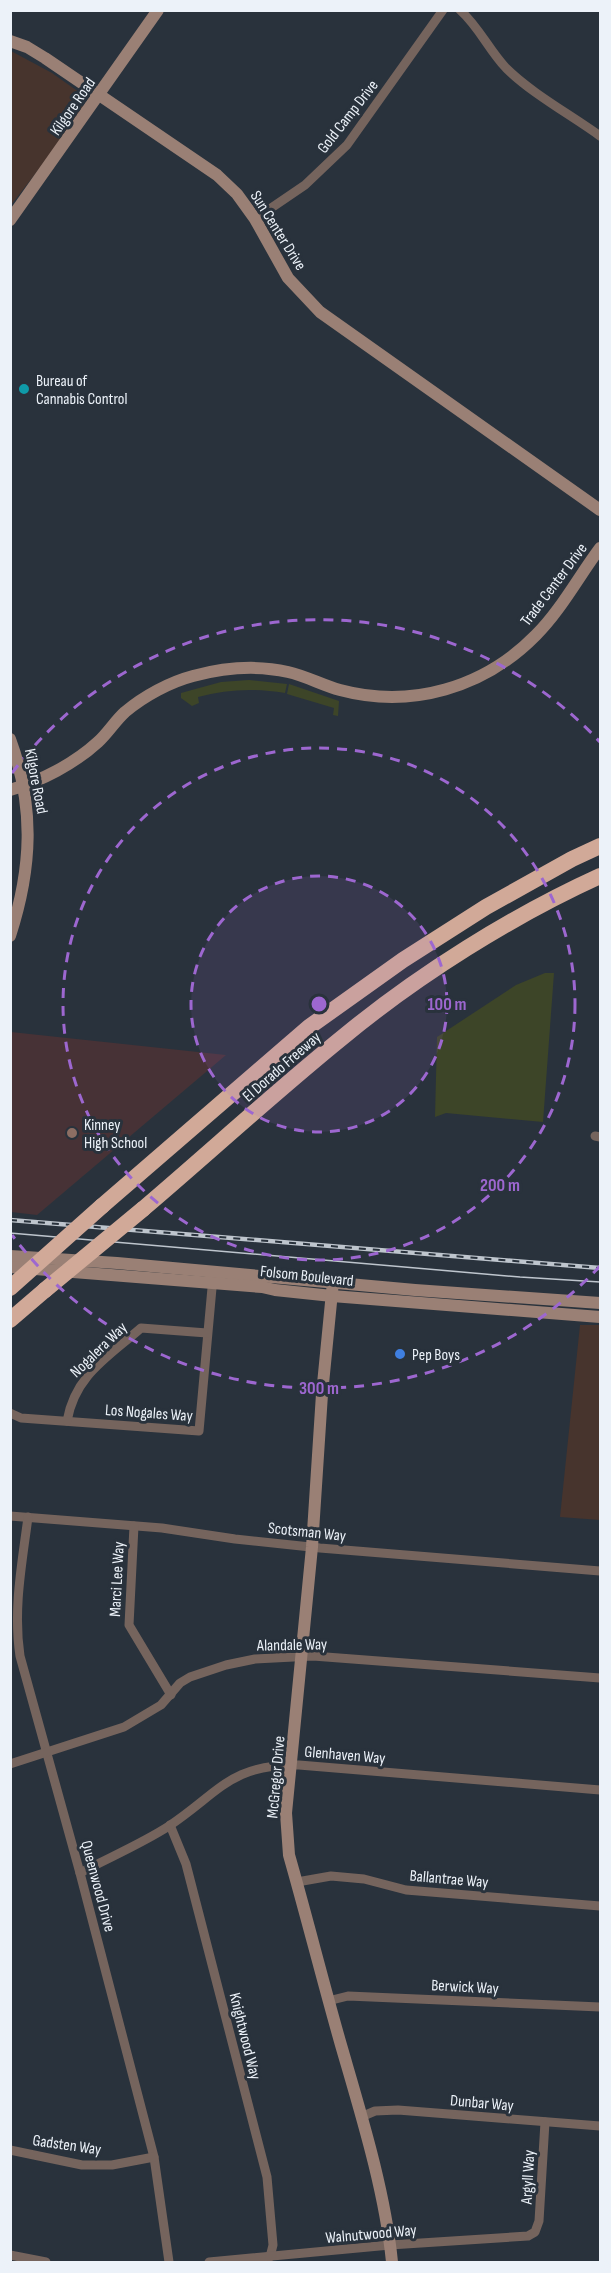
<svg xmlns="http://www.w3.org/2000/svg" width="611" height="2273" font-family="'Sofia Sans Condensed',sans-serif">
<rect width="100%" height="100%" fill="#29323c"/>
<g fill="#47342d">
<path d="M11,51L52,73L83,95L85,100L78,119L11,205Z"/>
<path d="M580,1325H600V1520L560,1517Z"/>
</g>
<path fill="#473236" d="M11,1032L226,1055L37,1215L11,1212Z"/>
<g fill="#3d4528">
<path d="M249,680L287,684L285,693C255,688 227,689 198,697L199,703L192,706L181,698V693L221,682Z"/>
<path d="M289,684L339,701L338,716L333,715L334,708L287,694Z"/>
<path d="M545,973H554L543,1122L446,1113L435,1117L437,1037L516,985Z"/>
</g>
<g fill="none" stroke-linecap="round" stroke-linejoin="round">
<g stroke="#75645d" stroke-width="9">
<path d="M460,10C479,27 489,50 506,68C531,93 571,115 600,136"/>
<path d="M255,219L305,185L347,145L443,10"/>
<path d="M595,1136L600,1137"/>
<path d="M10,1413L21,1418L199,1431L213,1277"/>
<path d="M67,1421C75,1375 108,1357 141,1328L207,1333"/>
<path d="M10,1516L162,1528L235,1539L320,1548L600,1571"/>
<path d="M28,1517C22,1564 13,1609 20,1656L80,1873L154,2157L169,2262"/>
<path d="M134,1526L129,1625L171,1695"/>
<path d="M10,1764L124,1727L161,1705L180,1683L190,1677L226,1665L255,1659L313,1656L600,1678"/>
<path d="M170,1825L186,1864L267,2177L273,2245L270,2257"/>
<path d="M80,1873C110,1857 141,1844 169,1826C220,1792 230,1764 299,1765L600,1790"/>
<path d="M297,1882L331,1876L364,1879L406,1890L600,1906"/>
<path d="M328,2001L348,1996L600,2007"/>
<path d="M361,2117L375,2111L398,2110L600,2126"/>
<path d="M10,2150L82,2165H112L154,2157"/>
<path d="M10,2255L46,2262"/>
<path d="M209,2262L390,2245L528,2236L535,2232L539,2221L545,2122"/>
</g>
<g stroke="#9a8075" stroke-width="12">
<path d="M10,41L27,47L45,58L217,175L237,194L255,219L288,278L320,312L600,510"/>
<path d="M10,220L158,10"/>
<path d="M10,739C35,807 32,868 10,936"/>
<path d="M10,790C41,781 74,764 98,742C108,733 115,721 125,712C144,696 170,682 193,676C223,668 258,665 288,672C306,676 322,685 340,690C411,709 484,688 536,635C561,610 579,576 600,548"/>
<path d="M10,1256L117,1263L415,1290L600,1303"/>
<path d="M10,1267L262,1287L275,1290L332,1296L600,1317"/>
<path d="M333,1282L322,1394L312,1547L286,1813L289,1855C307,1918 323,1982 341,2045C361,2114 385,2191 392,2262"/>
</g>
<g stroke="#d1a998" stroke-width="16">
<path d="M102,1206L309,1027L403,960L486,907L572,859L600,846"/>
<path d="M143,1209C210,1152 275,1092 343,1037C418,975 512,916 600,876"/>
<path d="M10,1320L45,1290"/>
</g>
<path stroke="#bec5cd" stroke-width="1.5" d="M10,1233L520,1277L600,1282"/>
<defs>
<path id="rail" d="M10,1220L600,1268"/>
</defs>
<use href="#rail" stroke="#bec5cd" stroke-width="4.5"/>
<use href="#rail" stroke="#29323c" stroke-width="2" stroke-dasharray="7" stroke-linecap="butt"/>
<g stroke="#d1a998" stroke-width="16">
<path d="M10,1288L102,1206"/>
<path d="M45,1290L143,1209"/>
</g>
</g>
<circle cx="319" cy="1004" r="128" fill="#9d67d0" fill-opacity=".12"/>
<g fill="none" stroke="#9d67d0" stroke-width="3" stroke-dasharray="10 8">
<circle cx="319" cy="1004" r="128"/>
<circle cx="319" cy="1004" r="256"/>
<path d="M600 1266A384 384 0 0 1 12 1235M12 773A384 384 0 0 1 600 742"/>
</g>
<circle fill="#0f9aa8" stroke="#29323c" stroke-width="2" cx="24" cy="389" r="6"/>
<circle fill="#8d6e63" stroke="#29323c" stroke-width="2" cx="72" cy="1133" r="6"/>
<circle fill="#3f7fe0" stroke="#29323c" stroke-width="2" cx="400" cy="1354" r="6"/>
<g text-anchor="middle" stroke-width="6" stroke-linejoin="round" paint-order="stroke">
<g font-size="16" fill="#ecf2f9" stroke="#29323c">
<text transform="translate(72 106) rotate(-55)" y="6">Kilgore Road</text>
<text transform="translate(347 116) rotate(-52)" y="6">Gold Camp Drive</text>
<text transform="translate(279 230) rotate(58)" y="6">Sun Center Drive</text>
<text transform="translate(553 584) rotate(-53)" y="6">Trade Center Drive</text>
<text transform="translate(37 781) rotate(79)" y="6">Kilgore Road</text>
<text transform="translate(281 1066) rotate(-41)" y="6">El Dorado Freeway</text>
<text transform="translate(307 1275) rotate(6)" y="6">Folsom Boulevard</text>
<text transform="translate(98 1349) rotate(-44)" y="6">Nogalera Way</text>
<text transform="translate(149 1412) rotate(4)" y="6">Los Nogales Way</text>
<text transform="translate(307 1531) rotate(6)" y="6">Scotsman Way</text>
<text transform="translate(116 1579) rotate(-87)" y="6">Marci Lee Way</text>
<text transform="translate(292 1644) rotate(-1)" y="6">Alandale Way</text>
<text transform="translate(345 1754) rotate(5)" y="6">Glenhaven Way</text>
<text transform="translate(275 1777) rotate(-85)" y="6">McGregor Drive</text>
<text transform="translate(449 1878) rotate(5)" y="6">Ballantrae Way</text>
<text transform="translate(99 1886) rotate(75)" y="6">Queenwood Drive</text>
<text transform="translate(465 1986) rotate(3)" y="6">Berwick Way</text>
<text transform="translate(246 2036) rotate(76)" y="6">Knightwood Way</text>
<text transform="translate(482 2102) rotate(5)" y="6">Dunbar Way</text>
<text transform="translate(67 2144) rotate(8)" y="6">Gadsten Way</text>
<text transform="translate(527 2177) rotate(-87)" y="6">Argyll Way</text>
<text transform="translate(371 2233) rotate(-5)" y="6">Walnutwood Way</text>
</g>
<g font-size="16" fill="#ecf2f9" stroke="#29323c" text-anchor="start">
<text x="36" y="386">Bureau of<tspan x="36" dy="18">Cannabis Control</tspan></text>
<text x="84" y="1130">Kinney<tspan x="84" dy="18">High School</tspan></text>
<text x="412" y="1360">Pep Boys</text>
</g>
</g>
<circle cx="319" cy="1004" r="9" fill="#9d67d0" stroke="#29323c" stroke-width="3"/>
<g font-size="18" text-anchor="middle" font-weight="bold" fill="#9d67d0" stroke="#29323c" stroke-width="6" stroke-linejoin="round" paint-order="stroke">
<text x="447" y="1010">100 m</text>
<text x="500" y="1191">200 m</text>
<text x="319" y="1394">300 m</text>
</g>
<rect width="611" height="2273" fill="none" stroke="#ecf2f9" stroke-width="24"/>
</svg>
